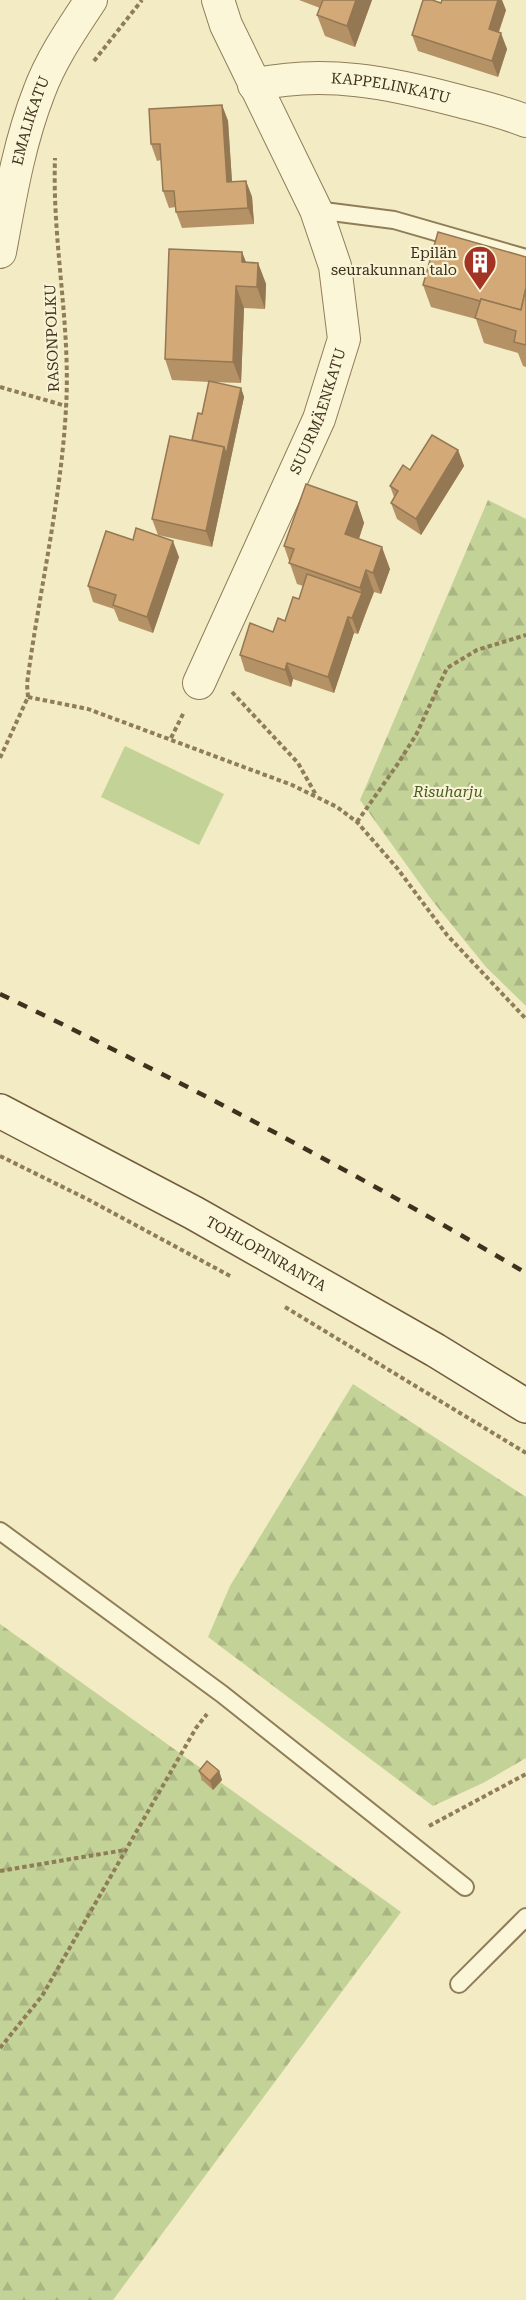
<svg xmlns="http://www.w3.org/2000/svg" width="526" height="2300" font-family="'Roboto Serif',serif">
<defs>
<pattern id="forest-firs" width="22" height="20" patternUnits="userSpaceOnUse" patternTransform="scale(1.5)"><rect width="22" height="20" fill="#c3d297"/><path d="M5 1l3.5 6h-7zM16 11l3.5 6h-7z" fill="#a9b582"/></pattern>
</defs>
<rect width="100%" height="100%" fill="#f2ebc4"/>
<path fill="#c3d297" d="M125,746L224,794L199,845L101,797Z"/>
<g fill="url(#forest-firs)">
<path d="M488,500L526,519V1006L486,967L431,899L360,800Z"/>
<path d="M353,1384L526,1497V1758L483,1783L433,1806L208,1637L230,1586Z"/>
<path d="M0,1624L401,1912L113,2300H0Z"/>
</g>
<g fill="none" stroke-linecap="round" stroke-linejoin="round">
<defs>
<g id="lane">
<path d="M316,210L394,220L526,258"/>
<path d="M0,1531L222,1694L465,1887"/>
<path d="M459,1984L526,1917"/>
</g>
<g id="street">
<path id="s1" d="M254,85C325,69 391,83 459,101C482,107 504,112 526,121"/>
<path id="s2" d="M0,252C10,198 19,143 39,92C51,59 72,29 91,0"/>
<path id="s3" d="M199,683L319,419L344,339L335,266L316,210L226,25L218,0"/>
</g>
<g id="secondary">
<path id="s4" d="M0,1111L194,1213L435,1350L526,1406"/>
</g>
</defs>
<use href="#lane" stroke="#8f7d58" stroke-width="20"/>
<use href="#street" stroke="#8f7d58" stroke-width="34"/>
<use href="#secondary" stroke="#715d3c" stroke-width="36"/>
<g stroke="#8f7d58" stroke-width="4" stroke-dasharray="4.5 3" stroke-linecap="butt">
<path d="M94,61L142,0"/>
<path d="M0,387L66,406"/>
<path d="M232,692L298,763L316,795"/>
<path d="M28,697L27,684C39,592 61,501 66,408C71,325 52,242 55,158"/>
<path d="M28,697L88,709L292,785L337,807L357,822L397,868L447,935L526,1019"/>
<path d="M171,738L184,712"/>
<path d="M0,758L28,697"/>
<path d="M357,822L397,765L416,735L447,668L477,650L526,635"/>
<path d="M0,1156L89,1200L232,1277"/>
<path d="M285,1307L526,1453"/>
<path d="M429,1826L526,1774"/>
<path d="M0,1871L125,1850"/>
<path d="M0,2048L42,1996L196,1728L207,1714"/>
</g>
<use href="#lane" stroke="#fcf6d9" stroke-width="16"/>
<use href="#street" stroke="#fcf6d9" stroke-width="32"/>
<use href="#secondary" stroke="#fcf6d9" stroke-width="33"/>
<path stroke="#3e311e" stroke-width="4.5" stroke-dasharray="10 10" stroke-linecap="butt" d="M0,994C179,1080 355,1172 526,1273"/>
</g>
<g fill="#b59266">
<path d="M299,0H372L355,47L325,36L317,15L320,8Z"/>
<path d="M441,3L506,10L499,32L507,49L498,77L418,51L412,35Z"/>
<path d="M222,105L228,121L232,181H246L252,197L254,224L182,228L176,212V207L169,208L163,191L161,160L157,161L151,144Z"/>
<path d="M242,252L246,262L258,263L266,284L265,309L244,308L241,383L212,382L241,388L244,397L212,547L158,535L152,519L192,440L202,414L209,382L172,380L165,359Z"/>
<path d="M526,257V367L523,366L518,353L484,343L476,319L431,307L423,285Z"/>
<path d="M458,450L464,466L421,535L397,519L391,503L394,497L390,486L410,470Z"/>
<path d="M357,502L364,523L359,539L390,569L381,594L374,592L358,634L354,633L334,693L293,679L291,687L245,671L240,655L273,632L285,621L299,599L303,586L297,584L284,546Z"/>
<path d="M133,540L179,557L153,633L119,621L114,609L93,602L88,586Z"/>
<path d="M199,1771H219L222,1780L213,1790L202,1780Z"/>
</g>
<g fill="#947753">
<path d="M356,0H372L355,47L347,26Z"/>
<path d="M498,0H502L506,10L494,45L489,29Z"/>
<path d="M501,33L507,49L498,77L492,61Z"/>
<path d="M222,105L228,121L233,198L227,182Z"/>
<path d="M246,181L252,197L254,224L248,208Z"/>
<path d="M242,252L250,273L242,262Z"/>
<path d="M258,263L266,284L265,309L257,287Z"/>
<path d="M236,286L244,308L241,383L233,362Z"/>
<path d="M241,388L244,397L212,547L206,531L224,447Z"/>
<path d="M458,450L464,466L421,535L416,519Z"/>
<path d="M357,502L364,523L353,556L345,534Z"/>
<path d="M173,541L179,557L153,633L147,617Z"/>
<path d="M382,547L390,569L381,594L373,573Z"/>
<path d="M366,570L374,592L367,609L360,588Z"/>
<path d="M362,593L367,609L358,634L352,618Z"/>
<path d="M348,617L354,633L334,693L328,677Z"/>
<path d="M287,663L293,679L291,687L285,670Z"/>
<path d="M219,1771L222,1780L213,1790L210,1781Z"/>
</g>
<g fill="#d3aa77" stroke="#947753" stroke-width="1.5">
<path d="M323,0H356L347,26L317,15Z"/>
<path d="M423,0H432L441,3L442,0H498L489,29L501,33L492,61L412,35Z"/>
<path d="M222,105L227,182L246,181L248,208L176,212L174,191H163L160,144H151L149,109Z"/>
<path d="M438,232L526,257V288L521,310L481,299L480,301L423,285Z"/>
<path d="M169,249L242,252V262L258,263L257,287L236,286L233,362L165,359Z"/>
<path d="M526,288V345L514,342L516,331L475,318L481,299L521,310Z"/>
<path d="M209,381L241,388L226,455L224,447L192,440L198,413L202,414Z"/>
<path d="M432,435L458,450L416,519L391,503L398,491L390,486L403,465L410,470Z"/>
<path d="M170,436L224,447L206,531L152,519Z"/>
<path d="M306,484L357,502L345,534L382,547L373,573L366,570L360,588L289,563L294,549L284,546Z"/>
<path d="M136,528L173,541L147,617L113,605L116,595L88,586L106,531L133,540Z"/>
<path d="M307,574L362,593L352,618L348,617L328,677L287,663L285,670L240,655L250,623L273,632L278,618L285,621L293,597L299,599Z"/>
<path d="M207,1761L219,1771L210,1781L199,1771Z"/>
</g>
<defs>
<symbol id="building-pin" viewBox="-11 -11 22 30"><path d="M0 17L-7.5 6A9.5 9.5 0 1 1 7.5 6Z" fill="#a33323" stroke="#f9f3d5"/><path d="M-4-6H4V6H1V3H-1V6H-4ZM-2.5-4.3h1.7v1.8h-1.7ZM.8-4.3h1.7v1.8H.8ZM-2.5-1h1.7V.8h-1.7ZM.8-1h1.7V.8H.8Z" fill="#fff"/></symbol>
</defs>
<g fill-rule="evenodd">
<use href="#building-pin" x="461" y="243" width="38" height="52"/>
</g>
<g text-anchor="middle" stroke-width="4.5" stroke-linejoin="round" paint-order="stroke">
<g font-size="15" fill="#3e311e" stroke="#f9f3d5">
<text dy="5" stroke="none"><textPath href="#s1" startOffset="138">KAPPELINKATU</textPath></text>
<text dy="5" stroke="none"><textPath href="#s2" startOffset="135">EMALIKATU</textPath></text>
<text transform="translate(52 338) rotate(-92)" y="5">RASONPOLKU</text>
<text dy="5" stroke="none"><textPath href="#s3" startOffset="297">SUURMÄENKATU</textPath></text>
<text dy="5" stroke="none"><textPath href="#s4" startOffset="302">TOHLOPINRANTA</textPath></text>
</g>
<g font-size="15" fill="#3e311e" stroke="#f9f3d5" text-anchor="end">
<text x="457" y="258">Epilän<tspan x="457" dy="17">seurakunnan talo</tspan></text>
</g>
<g font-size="15" font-style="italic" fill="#465c22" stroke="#f9f3d5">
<text x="448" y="797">Risuharju</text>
</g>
</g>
</svg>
